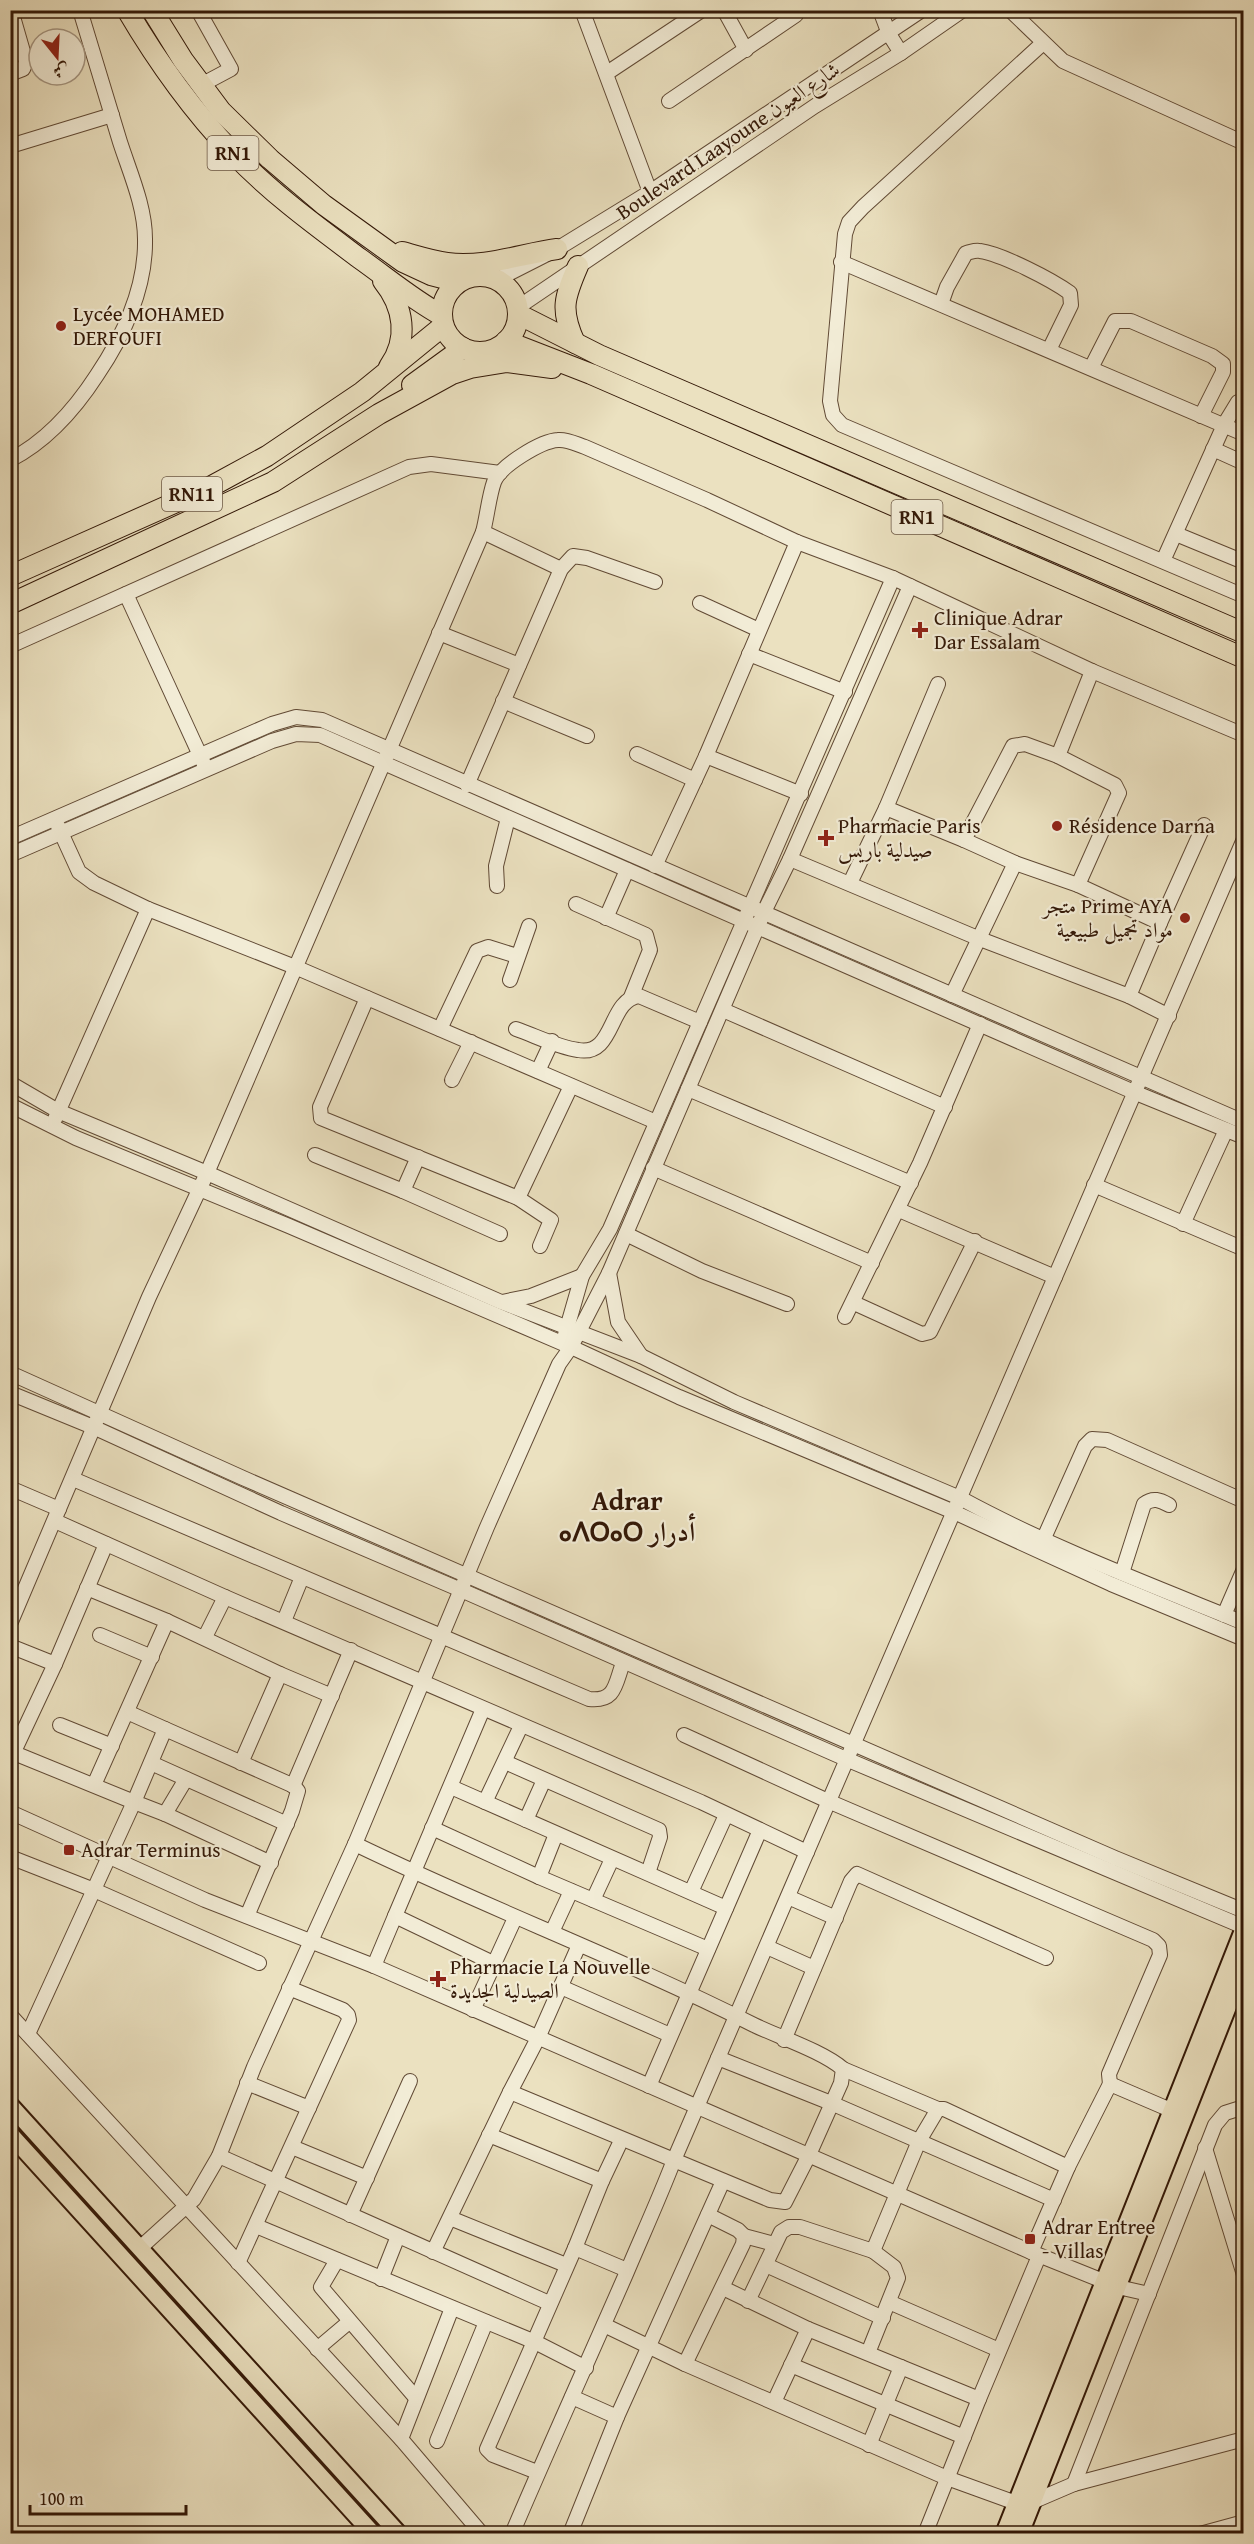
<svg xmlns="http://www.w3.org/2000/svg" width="1254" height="2544" font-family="'Gentium Book Plus',Amiri,'Noto Sans Tifinagh',serif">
<rect width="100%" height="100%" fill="#ebe1c0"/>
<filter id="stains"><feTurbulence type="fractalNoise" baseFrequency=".00333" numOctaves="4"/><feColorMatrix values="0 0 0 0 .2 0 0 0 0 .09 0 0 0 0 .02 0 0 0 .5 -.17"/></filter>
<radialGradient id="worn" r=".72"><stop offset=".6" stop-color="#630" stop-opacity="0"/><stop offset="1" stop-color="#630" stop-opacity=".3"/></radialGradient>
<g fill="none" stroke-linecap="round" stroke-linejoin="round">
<defs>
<g id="minor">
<path d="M198,10L231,69L201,85"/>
<path d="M582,10L650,192"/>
<path d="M724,10L746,50"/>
<path d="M880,10L889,34L901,53"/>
<path d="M1010,10L1063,61L1244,143"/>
<path d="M1043,43L863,207L849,222L845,234L830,401L833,415L842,425L1244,596"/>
<path d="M607,73L702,10"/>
<path d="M10,74L23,69L26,62L11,10"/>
<path d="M669,101L796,15"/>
<path d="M10,146L112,115"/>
<path d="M841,262L1244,434"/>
<path d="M496,280L557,249L650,192L922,10"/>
<path d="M941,304L947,287L966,253C971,252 975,250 980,251C1002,254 1052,280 1070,293L1071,305L1049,350"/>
<path d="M517,308L815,106L901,53L963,10"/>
<path d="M1091,368L1115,321H1131L1212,356L1223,364V372L1201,416"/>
<path d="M1213,449L1244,463"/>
<path d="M10,460C47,441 75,409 97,375C124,335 146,287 145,239C145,206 130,173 120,142C107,98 93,54 80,10"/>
<path d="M483,532L561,569"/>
<path d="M1176,534L1244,562"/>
<path d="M1163,561L1224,425L1238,402L1244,400"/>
<path d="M126,594L204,764"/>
<path d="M700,603L759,630"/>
<path d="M439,633L519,665"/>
<path d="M10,646L409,467L431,464L500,473"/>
<path d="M749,654L845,692"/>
<path d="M503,701L587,736"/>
<path d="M637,754L695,780"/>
<path d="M706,756L801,794"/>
<path d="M467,785L561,569L573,556L587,558L655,582"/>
<path d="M886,808L938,684"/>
<path d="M58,826L79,872L94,883L148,909L295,967L656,1122"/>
<path d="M10,838L272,724L296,717L322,720L1244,1122"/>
<path d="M10,855L272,741L296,734L320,735L1136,1093L1244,1137"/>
<path d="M790,859L980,939L1129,996L1169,1016"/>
<path d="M1015,863L1078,885L1119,793L1115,785L1058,756"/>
<path d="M655,866L706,756L797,542"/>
<path d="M850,883L886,808L964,840"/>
<path d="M1078,885L1160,923L1129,996"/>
<path d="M497,886L496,866L508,818"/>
<path d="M576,904L646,935L650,950L631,997"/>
<path d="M606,918L627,870"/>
<path d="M1160,923L1204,825"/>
<path d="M510,980L529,926"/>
<path d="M952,995L1015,863L964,840L1013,746L1025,744L1058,756L1092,671"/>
<path d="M367,998L320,1107L321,1118L518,1198L551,1220L540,1246"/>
<path d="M723,1010L945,1107"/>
<path d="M440,1029L477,951L488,947L517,956"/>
<path d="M516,1029C536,1036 557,1047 578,1050C615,1057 608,1000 639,996L700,1022"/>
<path d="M538,1071L552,1041"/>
<path d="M452,1080L471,1042"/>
<path d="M10,1083L58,1111L207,1173L501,1302L641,1356L734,1402L960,1498C1050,1547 1148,1584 1244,1623"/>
<path d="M688,1089L911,1183"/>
<path d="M10,1105L76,1138L289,1226L571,1347L679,1397L954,1512L1111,1584L1244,1639"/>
<path d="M55,1119L148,909"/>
<path d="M315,1155L403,1191L500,1234"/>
<path d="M653,1168L872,1263"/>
<path d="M1094,1185L1244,1249"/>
<path d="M403,1191L418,1157"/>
<path d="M518,1198L571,1086"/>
<path d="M899,1210L1055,1277"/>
<path d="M1183,1224L1226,1130"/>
<path d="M626,1234L702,1271L787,1304"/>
<path d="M609,1273L618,1322L641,1356"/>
<path d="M502,1302L531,1296L582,1276"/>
<path d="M854,1303L922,1334L930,1332L975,1241"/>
<path d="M845,1317L920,1163L980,1024"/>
<path d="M565,1335L582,1276L610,1229C704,1012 800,796 893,578"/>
<path d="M10,1373L243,1478L1115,1858L1244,1911"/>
<path d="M10,1393L93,1427L281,1513L461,1590L846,1759L1244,1927"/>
<path d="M73,1479L589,1699C616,1702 615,1684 623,1663"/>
<path d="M10,1488L59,1509"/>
<path d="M55,1521L225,1597L701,1802L807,1852"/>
<path d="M1044,1538L1085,1446L1092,1439L1107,1440L1244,1501"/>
<path d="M1122,1573L1144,1504C1153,1497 1160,1500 1169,1505"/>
<path d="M87,1588L167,1621L94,1785"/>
<path d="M1224,1615L1244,1569"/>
<path d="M167,1621L280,1674L241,1763"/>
<path d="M284,1621L302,1577"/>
<path d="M10,1624L149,1297L207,1173L483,532C487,517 489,496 494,482C500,466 541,441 558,440C567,439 576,444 585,447L707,500L797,542L893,578L1092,671L1244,735"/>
<path d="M100,1635L152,1657"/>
<path d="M205,1637L225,1597"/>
<path d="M10,1646L55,1664L10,1760"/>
<path d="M55,1664L106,1544"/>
<path d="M280,1674L332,1696"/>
<path d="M127,1712L165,1729"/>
<path d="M60,1725L112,1746"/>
<path d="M684,1735L828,1801L1153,1940L1159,1946L1160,1955L1109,2074L1110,2084"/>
<path d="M14,1753L134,1802L28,2034"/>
<path d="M505,1762L659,1830L660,1837L648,1873"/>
<path d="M151,1763L287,1824"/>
<path d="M186,1779L165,1814L134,1802L165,1729L294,1786L298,1791L292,1811L247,1916"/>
<path d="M293,1786L351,1650"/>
<path d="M451,1787L726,1908"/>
<path d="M485,1802L521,1726"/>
<path d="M10,1812L205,1900L374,1966L1031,2252L1118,2287L1149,2294"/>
<path d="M165,1814L271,1863"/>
<path d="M526,1820L544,1780"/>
<path d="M432,1828L539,1877L708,1949"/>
<path d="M355,1844C487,1908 623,1959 754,2025C779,2037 824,2052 843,2069L841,2083L808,2157L785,2202L770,2200L510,2092L538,2038L579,1945"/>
<path d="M10,1857L94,1890L259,1963"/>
<path d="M539,1877L556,1834"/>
<path d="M691,1892L726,1815"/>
<path d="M788,1897L836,1918"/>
<path d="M593,1900L612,1859"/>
<path d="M395,1916L483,1709"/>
<path d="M552,1932L571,1891"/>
<path d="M767,1947L814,1968"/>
<path d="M374,1966L395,1916L493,1963"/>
<path d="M561,1987L670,2035"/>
<path d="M473,2010L515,1918"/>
<path d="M10,2015L401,2439L482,2534"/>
<path d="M784,2040L851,1881L857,1874L1046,1958"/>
<path d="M718,2058L831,2103L1054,2200"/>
<path d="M843,2069L938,2109"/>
<path d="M247,2083L309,2108"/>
<path d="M649,2086L760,1830"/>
<path d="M489,2135L602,2181L575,2248L487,2449L493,2455L537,2472"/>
<path d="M292,2147L367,2178"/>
<path d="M1205,2148L1244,2275"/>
<path d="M219,2156L549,2303"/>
<path d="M602,2181L619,2145"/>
<path d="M350,2215L410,2081"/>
<path d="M450,2218L566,2265"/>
<path d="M256,2226L535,2342L586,2368"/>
<path d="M744,2236L774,2244"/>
<path d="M140,2248L194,2199L219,2156L254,2067L355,1844L487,1527L559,1364L571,1347L609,1273L764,912L790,859L910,586"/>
<path d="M575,2248L627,2270"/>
<path d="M433,2252L510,2092"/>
<path d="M1031,2252L1068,2167L1110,2084L1180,2114"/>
<path d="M337,2260L321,2287L416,2398"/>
<path d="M238,2263L349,2020L348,2015L343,2010L289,1988"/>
<path d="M766,2265L883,2318"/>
<path d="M381,2279L398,2236"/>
<path d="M723,2288L808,2329L979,2399L925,2534"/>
<path d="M748,2301L781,2232L789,2227H800L873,2251L919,2141L938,2109H944L1068,2167"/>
<path d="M889,2302L999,2350"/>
<path d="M604,2325L685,2364L947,2478L1016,2503L1032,2502L1074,2484L1244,2439"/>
<path d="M317,2349L349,2322"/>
<path d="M868,2353L898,2278L894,2267L873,2251"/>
<path d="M685,2364L743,2244L744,2236L738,2230L708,2215"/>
<path d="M791,2365L964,2437"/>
<path d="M572,2397L617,2417"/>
<path d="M979,2399L1039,2256"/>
<path d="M774,2402L808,2329"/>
<path d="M401,2439L452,2308"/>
<path d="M437,2441L486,2322"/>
<path d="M869,2445L901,2367"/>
<path d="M1074,2484L1215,2125L1225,2113L1244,2107"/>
<path d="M512,2534C549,2447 588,2361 626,2274C642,2236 659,2199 674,2160L1244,839"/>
<path d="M570,2534L617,2417L723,2181"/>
<path d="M1200,2534L1244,2522"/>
</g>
<g id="major">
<path d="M10,2105L399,2534"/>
<path d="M10,2134L373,2534"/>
<path d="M1004,2534L1244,1928"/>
<path d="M1020,2534L1244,1966"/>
</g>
<g id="highway">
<path d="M127,10C157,61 193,111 233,153C271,193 315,225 359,258C386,277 412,299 441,315"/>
<path d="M152,10L183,60L221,111L270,159L324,205L403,262L431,275L458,282"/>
<path d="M402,252C417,256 432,261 447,263C484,268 521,254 557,249"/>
<circle cx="480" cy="314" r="38"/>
<path d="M383,281C404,307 409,339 389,367"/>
<path d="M518,314L599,355L1244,633"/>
<path d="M506,341L591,374L1244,658"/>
<path d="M575,343C560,310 564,298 578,266"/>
<path d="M412,385L463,348"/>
<path d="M10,576L210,487L267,456L362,392L443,326"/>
<path d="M10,604L273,482L379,414L452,374L470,368L507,362L552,368"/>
</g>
</defs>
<use href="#minor" stroke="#614a35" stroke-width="16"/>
<use href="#major" stroke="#331807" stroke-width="20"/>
<use href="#highway" stroke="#331807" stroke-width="22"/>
<use href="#minor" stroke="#f2ecd6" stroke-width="14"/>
<use href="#major" stroke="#ebe1c0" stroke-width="16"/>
<use href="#highway" stroke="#ebe1c0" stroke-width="20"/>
</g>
<g fill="#8f2418" stroke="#f2ecd6" stroke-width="2">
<circle cx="61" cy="326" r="6"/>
<path d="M917 621h6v6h6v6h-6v6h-6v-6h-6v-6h6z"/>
<circle cx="1057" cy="826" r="6"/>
<path d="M823 829h6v6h6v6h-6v6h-6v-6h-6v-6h6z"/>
<circle cx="1185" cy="918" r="6"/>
<rect x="63" y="1844" width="12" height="12" rx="3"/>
<path d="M435 1970h6v6h6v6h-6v6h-6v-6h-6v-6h6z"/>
<rect x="1024" y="2233" width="12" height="12" rx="3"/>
</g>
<g text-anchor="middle" stroke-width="4.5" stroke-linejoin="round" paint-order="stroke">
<g fill="#f2ecd6" stroke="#6c5845" stroke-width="1.5">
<rect x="207.5" y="136" width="51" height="34" rx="4.5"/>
<rect x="162" y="477" width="60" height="34" rx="4.5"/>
<rect x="891.5" y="500" width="51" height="34" rx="4.5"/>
</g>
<g font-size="20" font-weight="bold" fill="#331807">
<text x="233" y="160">RN1</text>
<text x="192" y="501">RN11</text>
<text x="917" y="524">RN1</text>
</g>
<g font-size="21" fill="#331807" stroke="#f2ecd6">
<text transform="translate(728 141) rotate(-34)" y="7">Boulevard Laayoune شارع العيون</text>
</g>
<g font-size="21" fill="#331807" stroke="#f2ecd6" text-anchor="start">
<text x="73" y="321">Lycée MOHAMED<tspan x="73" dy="24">DERFOUFI</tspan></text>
<text x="934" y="625">Clinique Adrar<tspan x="934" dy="24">Dar Essalam</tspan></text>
<text x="838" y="833">Pharmacie Paris<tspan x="838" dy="24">صيدلية باريس</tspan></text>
<text x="1069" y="833">Résidence Darna</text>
<text x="1173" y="913" text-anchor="end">متجر Prime AYA<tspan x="1173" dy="24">مواد تجميل طبيعية</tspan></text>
<text x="81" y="1857">Adrar Terminus</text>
<text x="450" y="1974">Pharmacie La Nouvelle<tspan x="450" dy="24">الصيدلية الجديدة</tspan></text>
<text x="1042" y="2234">Adrar Entree<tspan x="1042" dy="24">- Villas</tspan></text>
</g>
<g font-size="27" font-weight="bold" fill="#331807" stroke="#f2ecd6">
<text x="627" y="1510">Adrar<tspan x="627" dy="31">ⴰⴷⵔⴰⵔ أدرار</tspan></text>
</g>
</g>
<rect width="1254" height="2544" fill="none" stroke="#ebe1c0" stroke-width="36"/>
<rect x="12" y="12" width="1230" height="2520" fill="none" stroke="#331807" stroke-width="3"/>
<rect x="18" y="18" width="1218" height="2508" fill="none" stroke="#331807" stroke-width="1.5"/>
<g transform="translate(57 57) rotate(162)"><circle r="28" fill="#f2ecd6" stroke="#a69783" stroke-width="1.5"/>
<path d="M0-4.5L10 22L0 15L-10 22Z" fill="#8f2418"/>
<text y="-9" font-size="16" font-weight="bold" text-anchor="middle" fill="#331807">ش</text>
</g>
<path d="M30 2505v9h156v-9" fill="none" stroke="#331807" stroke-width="3"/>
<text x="39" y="2505" font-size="18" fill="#331807" stroke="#f2ecd6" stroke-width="4.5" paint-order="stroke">100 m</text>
<rect width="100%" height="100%" filter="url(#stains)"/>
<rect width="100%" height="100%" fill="url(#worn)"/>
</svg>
